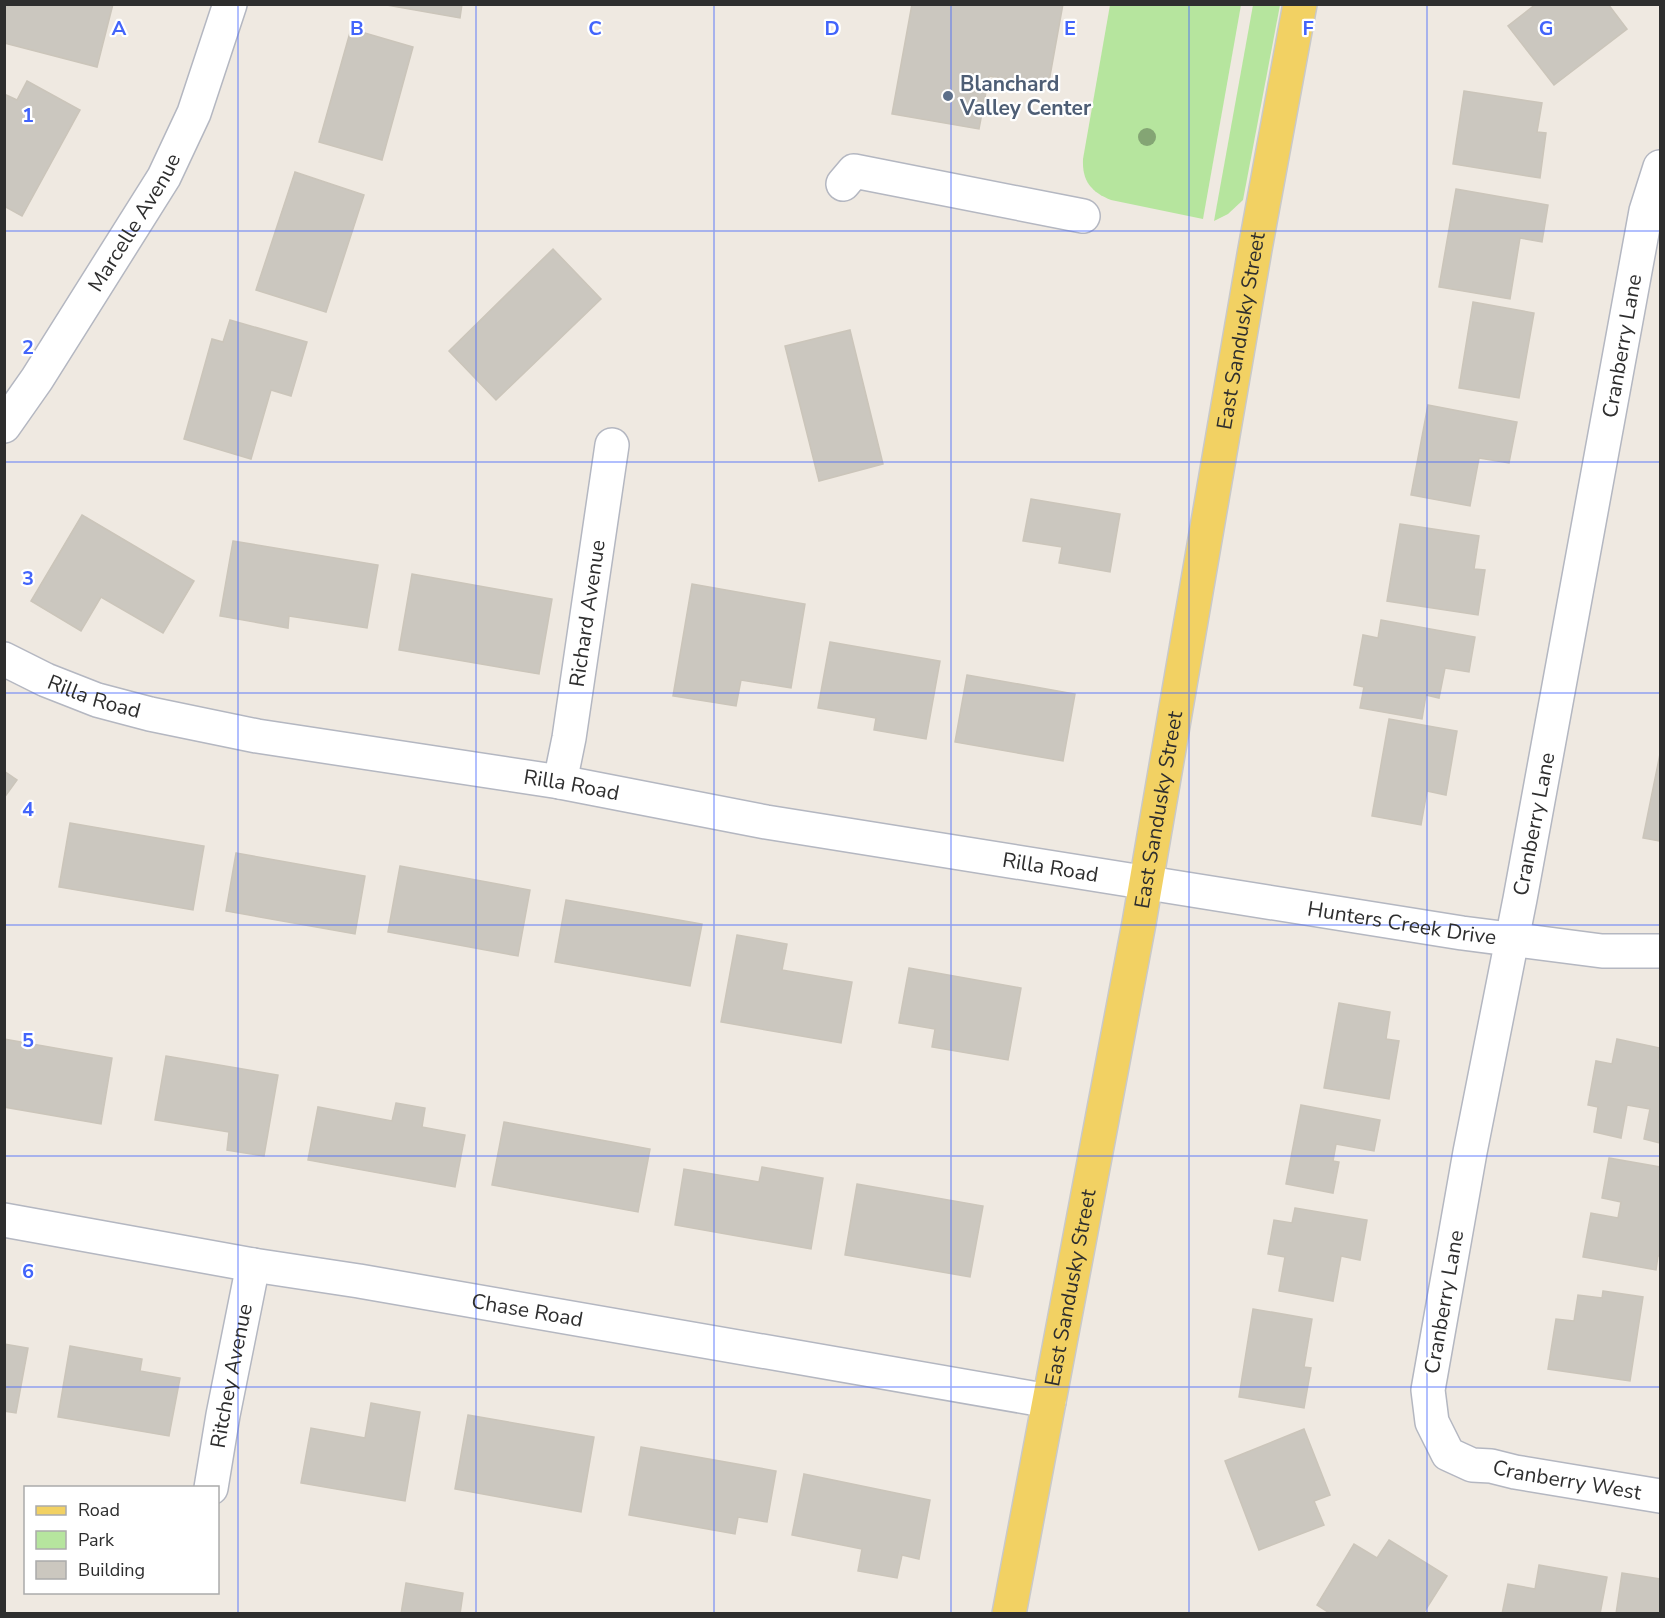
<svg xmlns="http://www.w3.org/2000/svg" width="1665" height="1618" font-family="'Nunito Sans',sans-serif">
<rect width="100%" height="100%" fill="#efe9e1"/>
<g fill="#b6e59e">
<path d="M1110,5H1241L1203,219L1111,200C1091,192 1082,181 1083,159Z"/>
<path d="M1253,5H1280L1243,200L1228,214L1214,221Z"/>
</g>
<g fill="#cbc7bf" stroke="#cbc5ba" stroke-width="1.5">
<path d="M4,4H113L97,67L4,43Z"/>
<path d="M381,4H462L460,18Z"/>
<path d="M912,4H1063L1048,87L989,76L979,129L892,114Z"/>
<path d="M1536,4H1608L1627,29L1554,85L1508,26Z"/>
<path d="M351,29L413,47L382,160L319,142Z"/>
<path d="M27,81L80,110L22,216L4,206V94L17,100Z"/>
<path d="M1464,91L1542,103L1537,132L1546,133L1540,178L1453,164Z"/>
<path d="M295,172L364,195L326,312L256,290Z"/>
<path d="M1456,189L1548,205L1542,242L1520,238L1510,299L1439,287Z"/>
<path d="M553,249L601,299L496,400L449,351Z"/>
<path d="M1473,302L1534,313L1519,398L1459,388Z"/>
<path d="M230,320L307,342L291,396L271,390L251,459L184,439L212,339L223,342Z"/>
<path d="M850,330L883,464L819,481L785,346Z"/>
<path d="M1428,405L1517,422L1509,463L1479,458L1470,506L1411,495Z"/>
<path d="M1031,499L1120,514L1110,572L1059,563L1062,547L1023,541Z"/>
<path d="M82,515L194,581L163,633L101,597L81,631L31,601Z"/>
<path d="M1400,524L1479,536L1474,569L1485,570L1478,615L1387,601Z"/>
<path d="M233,541L378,565L367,628L289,616L288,628L220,616Z"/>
<path d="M412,574L552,599L539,674L399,650Z"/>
<path d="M692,584L805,604L791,688L741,680L736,706L673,696Z"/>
<path d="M1381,620L1475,637L1469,672L1445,668L1439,698L1426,695L1422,719L1360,708L1364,687L1354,685L1363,635L1378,638Z"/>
<path d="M830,642L940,661L926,739L874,730L876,718L818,708Z"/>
<path d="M967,675L1075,694L1063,761L955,742Z"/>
<path d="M1389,719L1457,731L1446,795L1427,791L1421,825L1372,816Z"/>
<path d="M1660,754V841L1643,838Z"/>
<path d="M4,771L17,780L4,798Z"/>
<path d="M70,823L204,846L193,910L59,887Z"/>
<path d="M236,853L365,876L355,934L226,911Z"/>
<path d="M400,866L530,890L518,956L388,932Z"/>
<path d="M566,900L702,924L690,986L555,962Z"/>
<path d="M737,935L787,944L782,970L852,982L841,1043L721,1022Z"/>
<path d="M909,968L1021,988L1008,1060L932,1047L935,1029L899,1023Z"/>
<path d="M1339,1003L1390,1012L1386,1039L1399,1041L1389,1099L1324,1088Z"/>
<path d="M4,1039L112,1058L101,1124L4,1107Z"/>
<path d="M1617,1039L1660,1048L1659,1058H1660V1143L1644,1139L1650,1109L1627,1105L1621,1138L1594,1132L1598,1107L1588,1105L1596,1061L1612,1064Z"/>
<path d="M166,1056L278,1075L264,1156L227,1150L229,1132L155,1120Z"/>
<path d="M396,1103L425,1108L422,1127L465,1135L455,1187L308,1160L318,1107L392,1121Z"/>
<path d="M1301,1105L1380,1120L1374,1151L1336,1144L1333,1161L1339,1162L1333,1193L1286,1184Z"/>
<path d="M504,1122L650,1149L638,1212L492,1185Z"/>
<path d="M1609,1158L1660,1167V1256H1658L1656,1270L1583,1257L1591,1213L1618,1218L1621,1202L1602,1198Z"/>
<path d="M762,1167L823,1178L811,1249L675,1225L684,1169L759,1182Z"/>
<path d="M857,1184L983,1206L970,1277L845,1255Z"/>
<path d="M1295,1208L1367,1220L1360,1260L1341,1256L1333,1301L1279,1291L1285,1257L1268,1254L1274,1220L1292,1223Z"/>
<path d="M1603,1291L1643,1297L1630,1381L1548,1369L1556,1319L1574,1321L1578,1295L1602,1298Z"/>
<path d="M1253,1309L1312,1319L1304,1367L1311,1368L1304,1408L1239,1397Z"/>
<path d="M4,1344L28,1348L16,1413L4,1411Z"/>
<path d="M70,1346L142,1359L140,1371L180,1378L169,1436L58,1417Z"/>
<path d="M371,1403L420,1412L405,1501L301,1483L311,1428L365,1438Z"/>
<path d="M468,1415L594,1437L581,1512L455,1489Z"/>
<path d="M1304,1429L1330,1495L1314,1501L1324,1525L1259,1550L1225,1461Z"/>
<path d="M641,1447L776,1471L767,1522L738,1517L735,1534L629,1515Z"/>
<path d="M804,1474L930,1500L919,1559L902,1555L897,1578L858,1571L862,1549L792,1535Z"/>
<path d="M1389,1540L1447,1576L1423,1614H1331L1317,1605L1354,1544L1377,1558Z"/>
<path d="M1539,1565L1607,1577L1600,1614H1502L1508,1584L1535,1589Z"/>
<path d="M1622,1573L1660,1579V1614H1616Z"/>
<path d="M406,1583L463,1593L460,1614H401Z"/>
</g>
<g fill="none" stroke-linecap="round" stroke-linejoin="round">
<defs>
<g id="minor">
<path id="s1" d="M1660,167L1646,211L1520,899L1470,1152L1428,1390L1432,1422L1448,1454L1472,1465L1491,1466L1515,1472L1660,1496"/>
<path d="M843,184L854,171L1083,216"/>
<path id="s2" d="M4,426L37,379L164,177L194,113L230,4"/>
<path id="s3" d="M4,659L46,680L97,700L150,714L257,736L560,782L766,822L1462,933L1602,951H1660"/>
<path id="s4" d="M560,782L569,738L612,445"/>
<path id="s5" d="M4,1220L253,1265L359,1281L1049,1401"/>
<path id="s6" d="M211,1488L223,1415L253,1265"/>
</g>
<g id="major">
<path id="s7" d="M1009,1614L1139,923L1255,249L1300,4"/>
</g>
</defs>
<use href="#minor" stroke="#b4b7c1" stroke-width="36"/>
<use href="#major" stroke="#c9c9c9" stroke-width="36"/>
<use href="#minor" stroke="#fff" stroke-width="33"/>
<use href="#major" stroke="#f2d163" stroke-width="33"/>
</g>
<circle fill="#84a574" cx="1147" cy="137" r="9"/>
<path fill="none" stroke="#4264fb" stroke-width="1.5" stroke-opacity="0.55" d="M238,4V1614M476,4V1614M714,4V1614M951,4V1614M1189,4V1614M1427,4V1614M4,231H1660M4,462H1660M4,693H1660M4,925H1660M4,1156H1660M4,1387H1660"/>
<circle fill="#5c6f8a" stroke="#fff" stroke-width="2" cx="948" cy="96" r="6"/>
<g text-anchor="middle" stroke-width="4.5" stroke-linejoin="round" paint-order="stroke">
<g font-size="21" font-weight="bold" fill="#4e5e75" stroke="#fff" text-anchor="start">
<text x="960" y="91">Blanchard<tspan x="960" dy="24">Valley Center</tspan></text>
</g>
<g font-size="21" fill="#2e2e2e" stroke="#fff">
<text dy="7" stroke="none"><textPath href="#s2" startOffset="242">Marcelle Avenue</textPath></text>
<text dy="7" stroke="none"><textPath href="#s7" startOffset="1304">East Sandusky Street</textPath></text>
<text transform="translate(1622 346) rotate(-80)" y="7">Cranberry Lane</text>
<text dy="7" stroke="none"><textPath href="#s4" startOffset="171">Richard Avenue</textPath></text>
<text dy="7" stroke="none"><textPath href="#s3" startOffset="98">Rilla Road</textPath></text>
<text dy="7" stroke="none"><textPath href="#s3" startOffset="584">Rilla Road</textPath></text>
<text dy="7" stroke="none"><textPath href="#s7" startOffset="818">East Sandusky Street</textPath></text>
<text transform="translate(1534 824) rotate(-79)" y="7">Cranberry Lane</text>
<text dy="7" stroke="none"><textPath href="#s3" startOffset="1070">Rilla Road</textPath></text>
<text dy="7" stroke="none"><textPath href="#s3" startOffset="1426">Hunters Creek Drive</textPath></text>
<text dy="7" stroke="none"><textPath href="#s7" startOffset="332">East Sandusky Street</textPath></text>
<text transform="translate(1444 1302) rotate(-80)" y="7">Cranberry Lane</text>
<text dy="7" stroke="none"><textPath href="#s5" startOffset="531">Chase Road</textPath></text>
<text dy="7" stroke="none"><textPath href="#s6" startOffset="114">Ritchey Avenue</textPath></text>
<text dy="7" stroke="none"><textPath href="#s1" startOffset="1436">Cranberry West</textPath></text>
</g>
</g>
<g font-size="20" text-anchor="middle" font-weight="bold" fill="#4264fb" stroke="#fff" stroke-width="4.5" stroke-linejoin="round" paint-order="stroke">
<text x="119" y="35">A</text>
<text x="357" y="35">B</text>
<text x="595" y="35">C</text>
<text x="832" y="35">D</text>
<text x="1070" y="35">E</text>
<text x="1308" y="35">F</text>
<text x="1546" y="35">G</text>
<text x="28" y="122">1</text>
<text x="28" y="354">2</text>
<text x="28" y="585">3</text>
<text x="28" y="816">4</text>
<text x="28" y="1047">5</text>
<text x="28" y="1278">6</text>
</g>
<rect width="1665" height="1618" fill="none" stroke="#2e2e2e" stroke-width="12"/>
<rect x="24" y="1486" width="195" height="108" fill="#ffffff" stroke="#ababab" stroke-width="1.5"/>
<rect x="36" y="1506" width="30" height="9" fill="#f2d163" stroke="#ababab" stroke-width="1.5"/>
<text x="78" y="1516" font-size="18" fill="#2e2e2e">Road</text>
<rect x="36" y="1531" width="30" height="18" fill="#b6e59e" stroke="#ababab" stroke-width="1.5"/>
<text x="78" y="1546" font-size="18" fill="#2e2e2e">Park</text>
<rect x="36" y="1561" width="30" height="18" fill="#cbc7bf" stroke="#ababab" stroke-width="1.5"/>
<text x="78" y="1576" font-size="18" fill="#2e2e2e">Building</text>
</svg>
